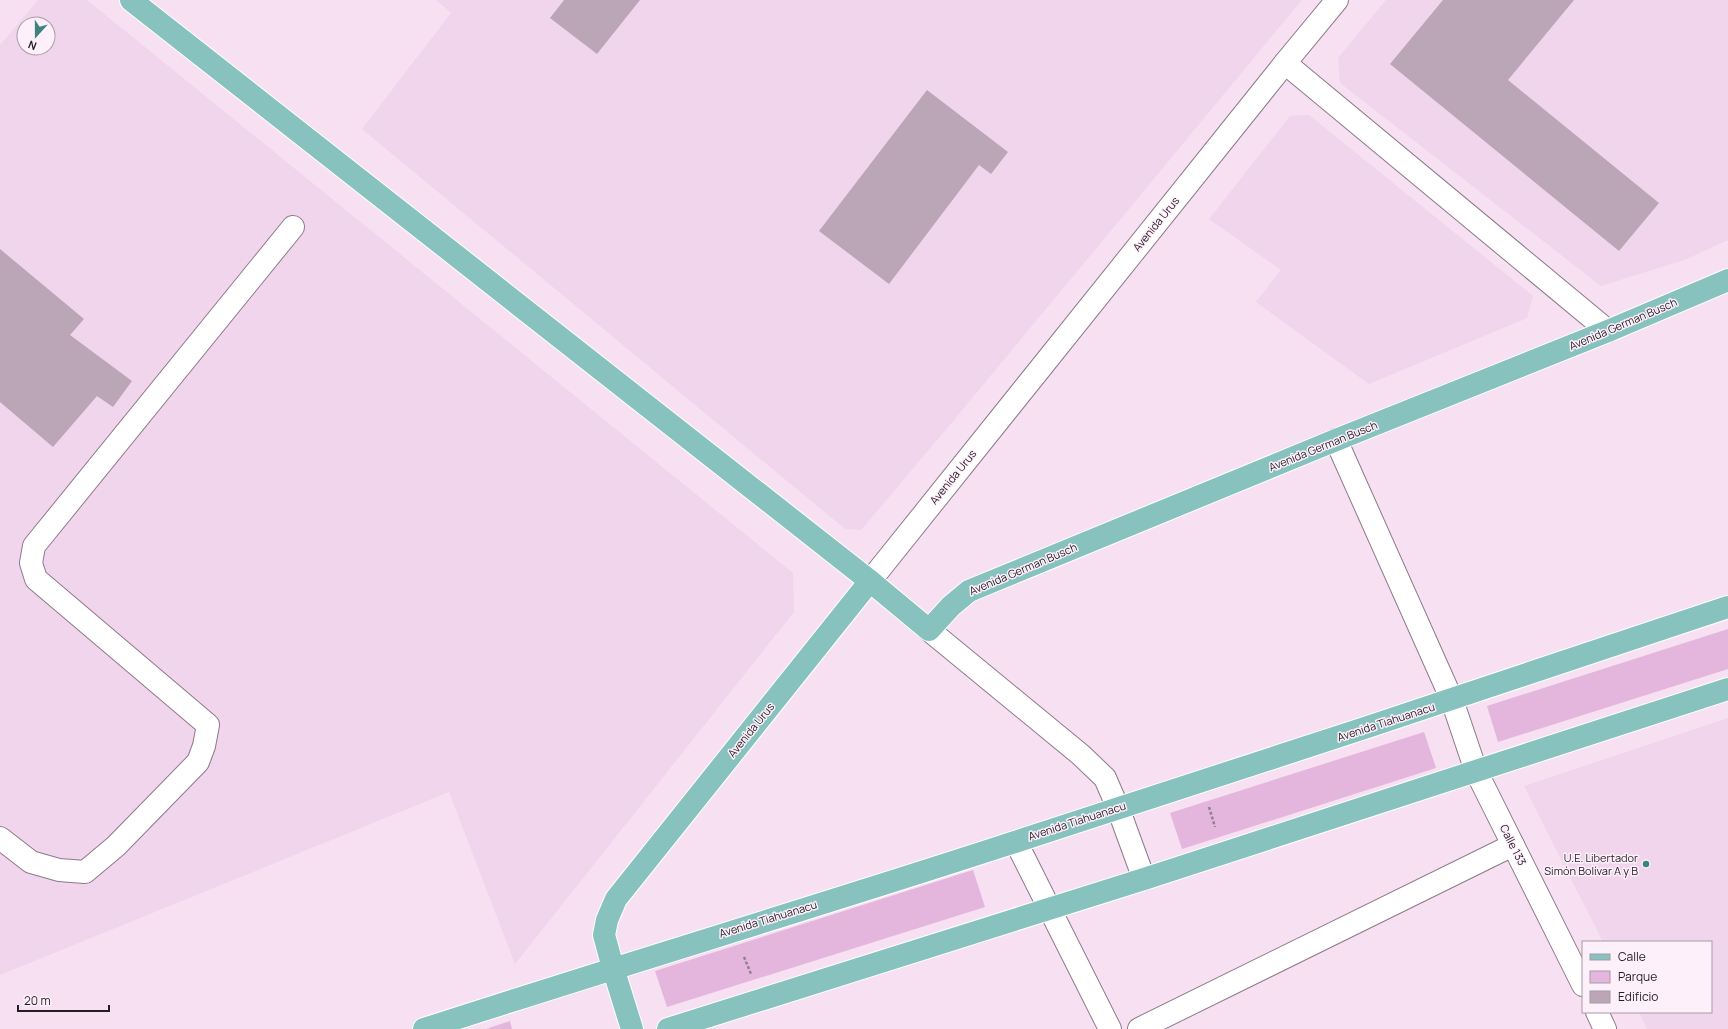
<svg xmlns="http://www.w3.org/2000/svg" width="1728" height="1029" font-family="Manrope,sans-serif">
<rect width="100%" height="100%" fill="#f6e0f2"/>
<g fill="#f1d5ed" fill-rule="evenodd">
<path d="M38,0H87L793,573L794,612L515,964L449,792L0,975V45ZM24,24H48V48H24Z"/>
<path d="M436,0H1302L954,420L861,530L845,529L362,129L451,13Z"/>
<path d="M1386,0H1728V240L1687,259L1601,286L1340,83L1338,58Z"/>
<path d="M1309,115L1533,296L1527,318L1369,384L1256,302L1281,270L1209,219L1290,116Z"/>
<path d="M1728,718V1029H1647L1639,1012H1711V942H1603L1524,786Z"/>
</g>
<g fill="#e4b5dd">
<path d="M1728,629V669L1498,742L1487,706Z"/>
<path d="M1424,732L1436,768L1182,849L1170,813Z"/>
<path d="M973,870L985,907L667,1007L655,971Z"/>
<path d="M510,1021L512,1029H486Z"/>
</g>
<g fill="#baa6b7">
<path d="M564,0H640L597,54L550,18Z"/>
<path d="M1443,0H1574L1508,80L1659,203L1619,251L1390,64Z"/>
<path d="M927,90L1008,152L991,174L979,165L889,284L819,231Z"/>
<path d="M0,249L84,319L70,335L132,381L113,407L97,396L53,447L0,402Z"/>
</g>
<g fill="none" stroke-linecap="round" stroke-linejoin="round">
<defs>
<g id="minor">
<path d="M1285,63L1608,331"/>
<path d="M1336,440L1452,700L1476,771L1583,985"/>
<path d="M870,581L1285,63L1337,0"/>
<path d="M929,630L1081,755L1105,778L1118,808L1144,879"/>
<path d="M0,838L31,862L59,870L85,872L116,846L198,762L204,746L208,725L36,579L31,563L34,546L293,227"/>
<path d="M1016,842L1110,1029"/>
<path d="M1597,1012L1605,1029"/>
<path d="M1139,1029L1513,845"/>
</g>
<g id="major">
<path d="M131,0L870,581L929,630L951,606L969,591L1336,440L1608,331L1728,280"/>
<path d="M424,1029C621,965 819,906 1015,842C1253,765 1491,687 1728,607"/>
<path d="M632,1029L613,968L604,935L607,920L616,899L870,581"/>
<path d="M668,1029L1144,879L1728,689"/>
</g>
</defs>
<use href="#minor" stroke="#8d7a8a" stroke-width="24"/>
<use href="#major" stroke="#fff" stroke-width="24"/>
<g stroke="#91828f" stroke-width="2.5" stroke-dasharray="3 2" stroke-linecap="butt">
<path d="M1209,807L1215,827"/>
<path d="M744,957L751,974"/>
</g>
<use href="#minor" stroke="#fff" stroke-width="22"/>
<use href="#major" stroke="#87c2be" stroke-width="22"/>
</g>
<circle fill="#3c837c" stroke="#fdf0fb" stroke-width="1.5" cx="1646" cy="864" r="4"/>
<g text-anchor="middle" stroke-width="3" stroke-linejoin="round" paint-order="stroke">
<g font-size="11" fill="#241d23" stroke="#fdf0fb">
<text transform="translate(1156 224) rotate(-51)" y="4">Avenida Urus</text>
<text transform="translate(1623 324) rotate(-23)" y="4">Avenida German Busch</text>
<text transform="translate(1323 446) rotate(-22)" y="4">Avenida German Busch</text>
<text transform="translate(953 477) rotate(-51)" y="4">Avenida Urus</text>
<text transform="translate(1023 569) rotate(-23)" y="4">Avenida German Busch</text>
<text transform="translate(1386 722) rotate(-18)" y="4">Avenida Tiahuanacu</text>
<text transform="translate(751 730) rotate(-51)" y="4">Avenida Urus</text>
<text transform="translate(1077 821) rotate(-18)" y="4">Avenida Tiahuanacu</text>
<text transform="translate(1513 845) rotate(63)" y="4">Calle 133</text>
<text transform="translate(768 919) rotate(-17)" y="4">Avenida Tiahuanacu</text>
</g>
<g font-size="11" fill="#241d23" stroke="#fdf0fb" text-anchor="end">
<text x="1638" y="862">U.E. Libertador<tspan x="1638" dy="13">Simón Bolívar A y B</tspan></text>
</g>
</g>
<rect x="1582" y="941" width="130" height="72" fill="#fdf0fb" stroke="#a69ca5"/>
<rect x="1590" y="954" width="20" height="6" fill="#87c2be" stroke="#a69ca5"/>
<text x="1618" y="961" font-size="12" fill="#241d23">Calle</text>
<rect x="1590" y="971" width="20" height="12" fill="#e4b5dd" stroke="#a69ca5"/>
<text x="1618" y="981" font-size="12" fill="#241d23">Parque</text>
<rect x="1590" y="991" width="20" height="12" fill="#baa6b7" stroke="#a69ca5"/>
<text x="1618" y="1001" font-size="12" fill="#241d23">Edificio</text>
<g transform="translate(36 36) rotate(201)"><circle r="19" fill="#fdf0fb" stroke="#a69ca5"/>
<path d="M0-3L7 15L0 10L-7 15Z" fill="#3c837c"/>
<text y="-6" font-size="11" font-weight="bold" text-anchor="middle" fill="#241d23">N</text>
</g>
<path d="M18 1005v6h91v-6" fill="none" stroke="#241d23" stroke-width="2"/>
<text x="24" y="1005" font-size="12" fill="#241d23" stroke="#fdf0fb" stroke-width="3" paint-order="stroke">20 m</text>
</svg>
